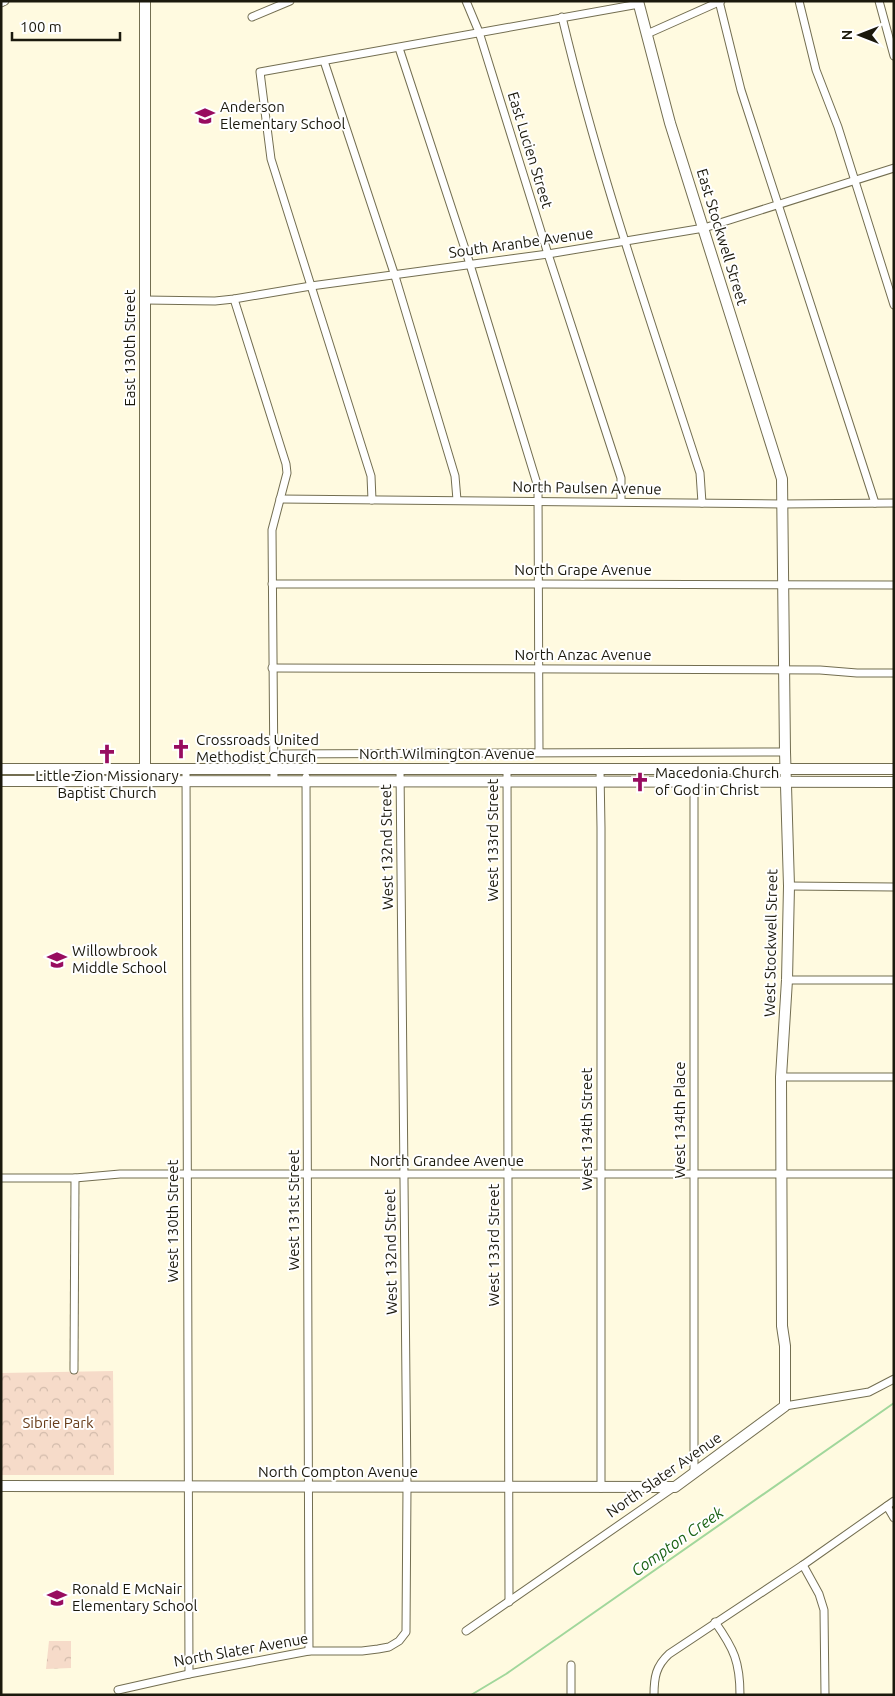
<svg xmlns="http://www.w3.org/2000/svg" width="895" height="1696" font-family="Ubuntu,sans-serif">
<defs>
<pattern id="forest-crowns" width="20" height="18" patternUnits="userSpaceOnUse" patternTransform="scale(1.25)"><rect width="20" height="18" fill="#f6dbc9"/><path d="M2 6a3 3 0 1 1 6 0M12 15a3 3 0 1 1 6 0" fill="none" stroke="#d2bbab"/></pattern>
</defs>
<rect width="100%" height="100%" fill="#fffae0"/>
<g fill="url(#forest-crowns)">
<path d="M113,1371L114,1475H1V1373Z"/>
<path d="M49,1641H71V1668L46,1669Z"/>
</g>
<g fill="none" stroke-linecap="round" stroke-linejoin="round">
<path stroke="#a1d79b" stroke-width="2" d="M471,1695L506,1674L894,1403"/>
<defs>
<g id="street">
<path d="M466,1L479,32L548,254L621,478V501"/>
<path d="M719,1L741,90L875,503"/>
<path d="M799,1L816,70L838,127L894,305"/>
<path d="M879,1L894,56"/>
<path d="M1,3L5,1"/>
<path d="M252,17L290,1"/>
<path d="M562,17C599,172 651,322 700,473L702,503"/>
<path d="M647,34L721,1"/>
<path d="M399,48L468,258L538,487L539,752"/>
<path d="M324,61L395,276L455,476L457,500"/>
<path d="M234,299L286,464L287,473L272,530L274,781"/>
<path d="M145,300L215,301L234,299L311,286L548,254L704,228L894,168"/>
<path d="M280,499L782,504L894,503"/>
<path d="M372,500L371,476L271,159L260,72L639,4"/>
<path d="M272,584H539L894,585"/>
<path d="M272,668L820,670L857,673H894"/>
<path d="M273,754L785,752"/>
<path d="M186,769L189,1674"/>
<path d="M507,769L509,1602"/>
<path d="M694,769V1472"/>
<path d="M600,770L601,828V1488"/>
<path d="M306,777L309,1651"/>
<path d="M789,886L894,887"/>
<path d="M787,980H894"/>
<path d="M781,1077H894"/>
<path d="M1,1178H75L120,1174H894"/>
<path d="M74,1370L75,1178"/>
<path d="M785,1406L869,1392L894,1379"/>
<path d="M887,1506L894,1518"/>
<path d="M803,1565L819,1594L824,1610L825,1695"/>
<path d="M715,1622C734,1649 740,1662 740,1695"/>
<path d="M466,1631L674,1487"/>
<path d="M118,1690L189,1674L309,1651H362L378,1649L389,1647L399,1641L406,1632L407,1487L400,769"/>
<path d="M571,1695V1665"/>
<path d="M654,1695C654,1677 656,1666 669,1654L803,1565L894,1501"/>
</g>
<g id="secondary">
<path d="M1,769H894"/>
<path d="M145,775V1"/>
<path d="M1,781L894,782"/>
<path d="M1,1486L675,1487L785,1406V1346L782,1326L781,1077L787,980L789,886L785,752L782,479L670,123L638,1"/>
</g>
</defs>
<use href="#street" stroke="#736e51" stroke-width="9"/>
<use href="#secondary" stroke="#736e51" stroke-width="12"/>
<use href="#street" stroke="#fff" stroke-width="7"/>
<use href="#secondary" stroke="#fff" stroke-width="10"/>
</g>
<defs>
<symbol id="school-bare" viewBox="-9 -9 18 18"><path d="M0-5L7-2L0 1L-7-2ZM-4 1L0 2.5L4 1V4Q0 6-4 4Z" fill="#980c60" stroke="#fff" stroke-width="2.5" paint-order="stroke"/></symbol>
<symbol id="church-bare" viewBox="-9 -9 18 18"><path d="M-1.2-6h2.4v3.5h3.3v2.4h-3.3V6h-2.4V-.1h-3.3v-2.4h3.3Z" fill="#980c60" stroke="#fff" stroke-width="2.5" paint-order="stroke"/></symbol>
</defs>
<g fill-rule="evenodd">
<use href="#school-bare" x="191" y="102" width="28" height="28"/>
<use href="#church-bare" x="167" y="735" width="28" height="28"/>
<use href="#church-bare" x="93" y="740" width="28" height="28"/>
<use href="#church-bare" x="626" y="768" width="28" height="28"/>
<use href="#school-bare" x="43" y="946" width="28" height="28"/>
<use href="#school-bare" x="43" y="1584" width="28" height="28"/>
</g>
<g text-anchor="middle" stroke-width="4" stroke-linejoin="round" paint-order="stroke">
<g font-size="15" fill="#1b190d" stroke="#fff" text-anchor="start">
<text x="220" y="112">Anderson<tspan x="220" dy="17">Elementary School</tspan></text>
<text x="196" y="745">Crossroads United<tspan x="196" dy="17">Methodist Church</tspan></text>
<text x="655" y="778">Macedonia Church<tspan x="655" dy="17">of God in Christ</tspan></text>
<text x="107" y="781" text-anchor="middle">Little Zion Missionary<tspan x="107" dy="17">Baptist Church</tspan></text>
<text x="72" y="956">Willowbrook<tspan x="72" dy="17">Middle School</tspan></text>
<text x="72" y="1594">Ronald E McNair<tspan x="72" dy="17">Elementary School</tspan></text>
</g>
<g font-size="15" fill="#1b190d" stroke="#fff">
<text transform="translate(530 150) rotate(73)" y="5">East Lucien Street</text>
<text transform="translate(722 237) rotate(73)" y="5">East Stockwell Street</text>
<text transform="translate(521 243) rotate(-8)" y="5">South Aranbe Avenue</text>
<text transform="translate(130 348) rotate(-90)" y="5">East 130th Street</text>
<text transform="translate(587 488) rotate(1)" y="5">North Paulsen Avenue</text>
<text x="583" y="575">North Grape Avenue</text>
<text x="583" y="660">North Anzac Avenue</text>
<text x="447" y="759">North Wilmington Avenue</text>
<text transform="translate(493 840) rotate(-90)" y="5">West 133rd Street</text>
<text transform="translate(387 847) rotate(-91)" y="5">West 132nd Street</text>
<text transform="translate(771 943) rotate(-89)" y="5">West Stockwell Street</text>
<text transform="translate(680 1120) rotate(-90)" y="5">West 134th Place</text>
<text transform="translate(587 1129) rotate(-90)" y="5">West 134th Street</text>
<text x="447" y="1166">North Grandee Avenue</text>
<text transform="translate(294 1210) rotate(-90)" y="5">West 131st Street</text>
<text transform="translate(173 1221) rotate(-90)" y="5">West 130th Street</text>
<text transform="translate(494 1245) rotate(-90)" y="5">West 133rd Street</text>
<text transform="translate(391 1252) rotate(-91)" y="5">West 132nd Street</text>
<text x="338" y="1477">North Compton Avenue</text>
<text transform="translate(664 1475) rotate(-35)" y="5">North Slater Avenue</text>
<text transform="translate(241 1650) rotate(-10)" y="5">North Slater Avenue</text>
</g>
<g font-size="15" fill="#673c19" stroke="#fff">
<text x="58" y="1428">Sibrie Park</text>
</g>
<g font-size="16" font-style="italic" fill="#1a6215" stroke="#fff">
<text transform="translate(677 1541) rotate(-35)" y="6">Compton Creek</text>
</g>
</g>
<rect width="895" height="1696" fill="none" stroke="#1b190d" stroke-width="5"/>
<g transform="translate(860 35) rotate(270)" stroke="#ffffff" stroke-width="4" paint-order="stroke">
<path d="M0-4L9 19L0 12L-9 19Z" fill="#1b190d"/>
<text y="-8" font-size="14" font-weight="bold" text-anchor="middle" fill="#1b190d">N</text>
</g>
<path d="M12 32v8h108v-8" fill="none" stroke="#1b190d" stroke-width="2.5"/>
<text x="20" y="32" font-size="15" fill="#1b190d" stroke="#ffffff" stroke-width="4" paint-order="stroke">100 m</text>
</svg>
